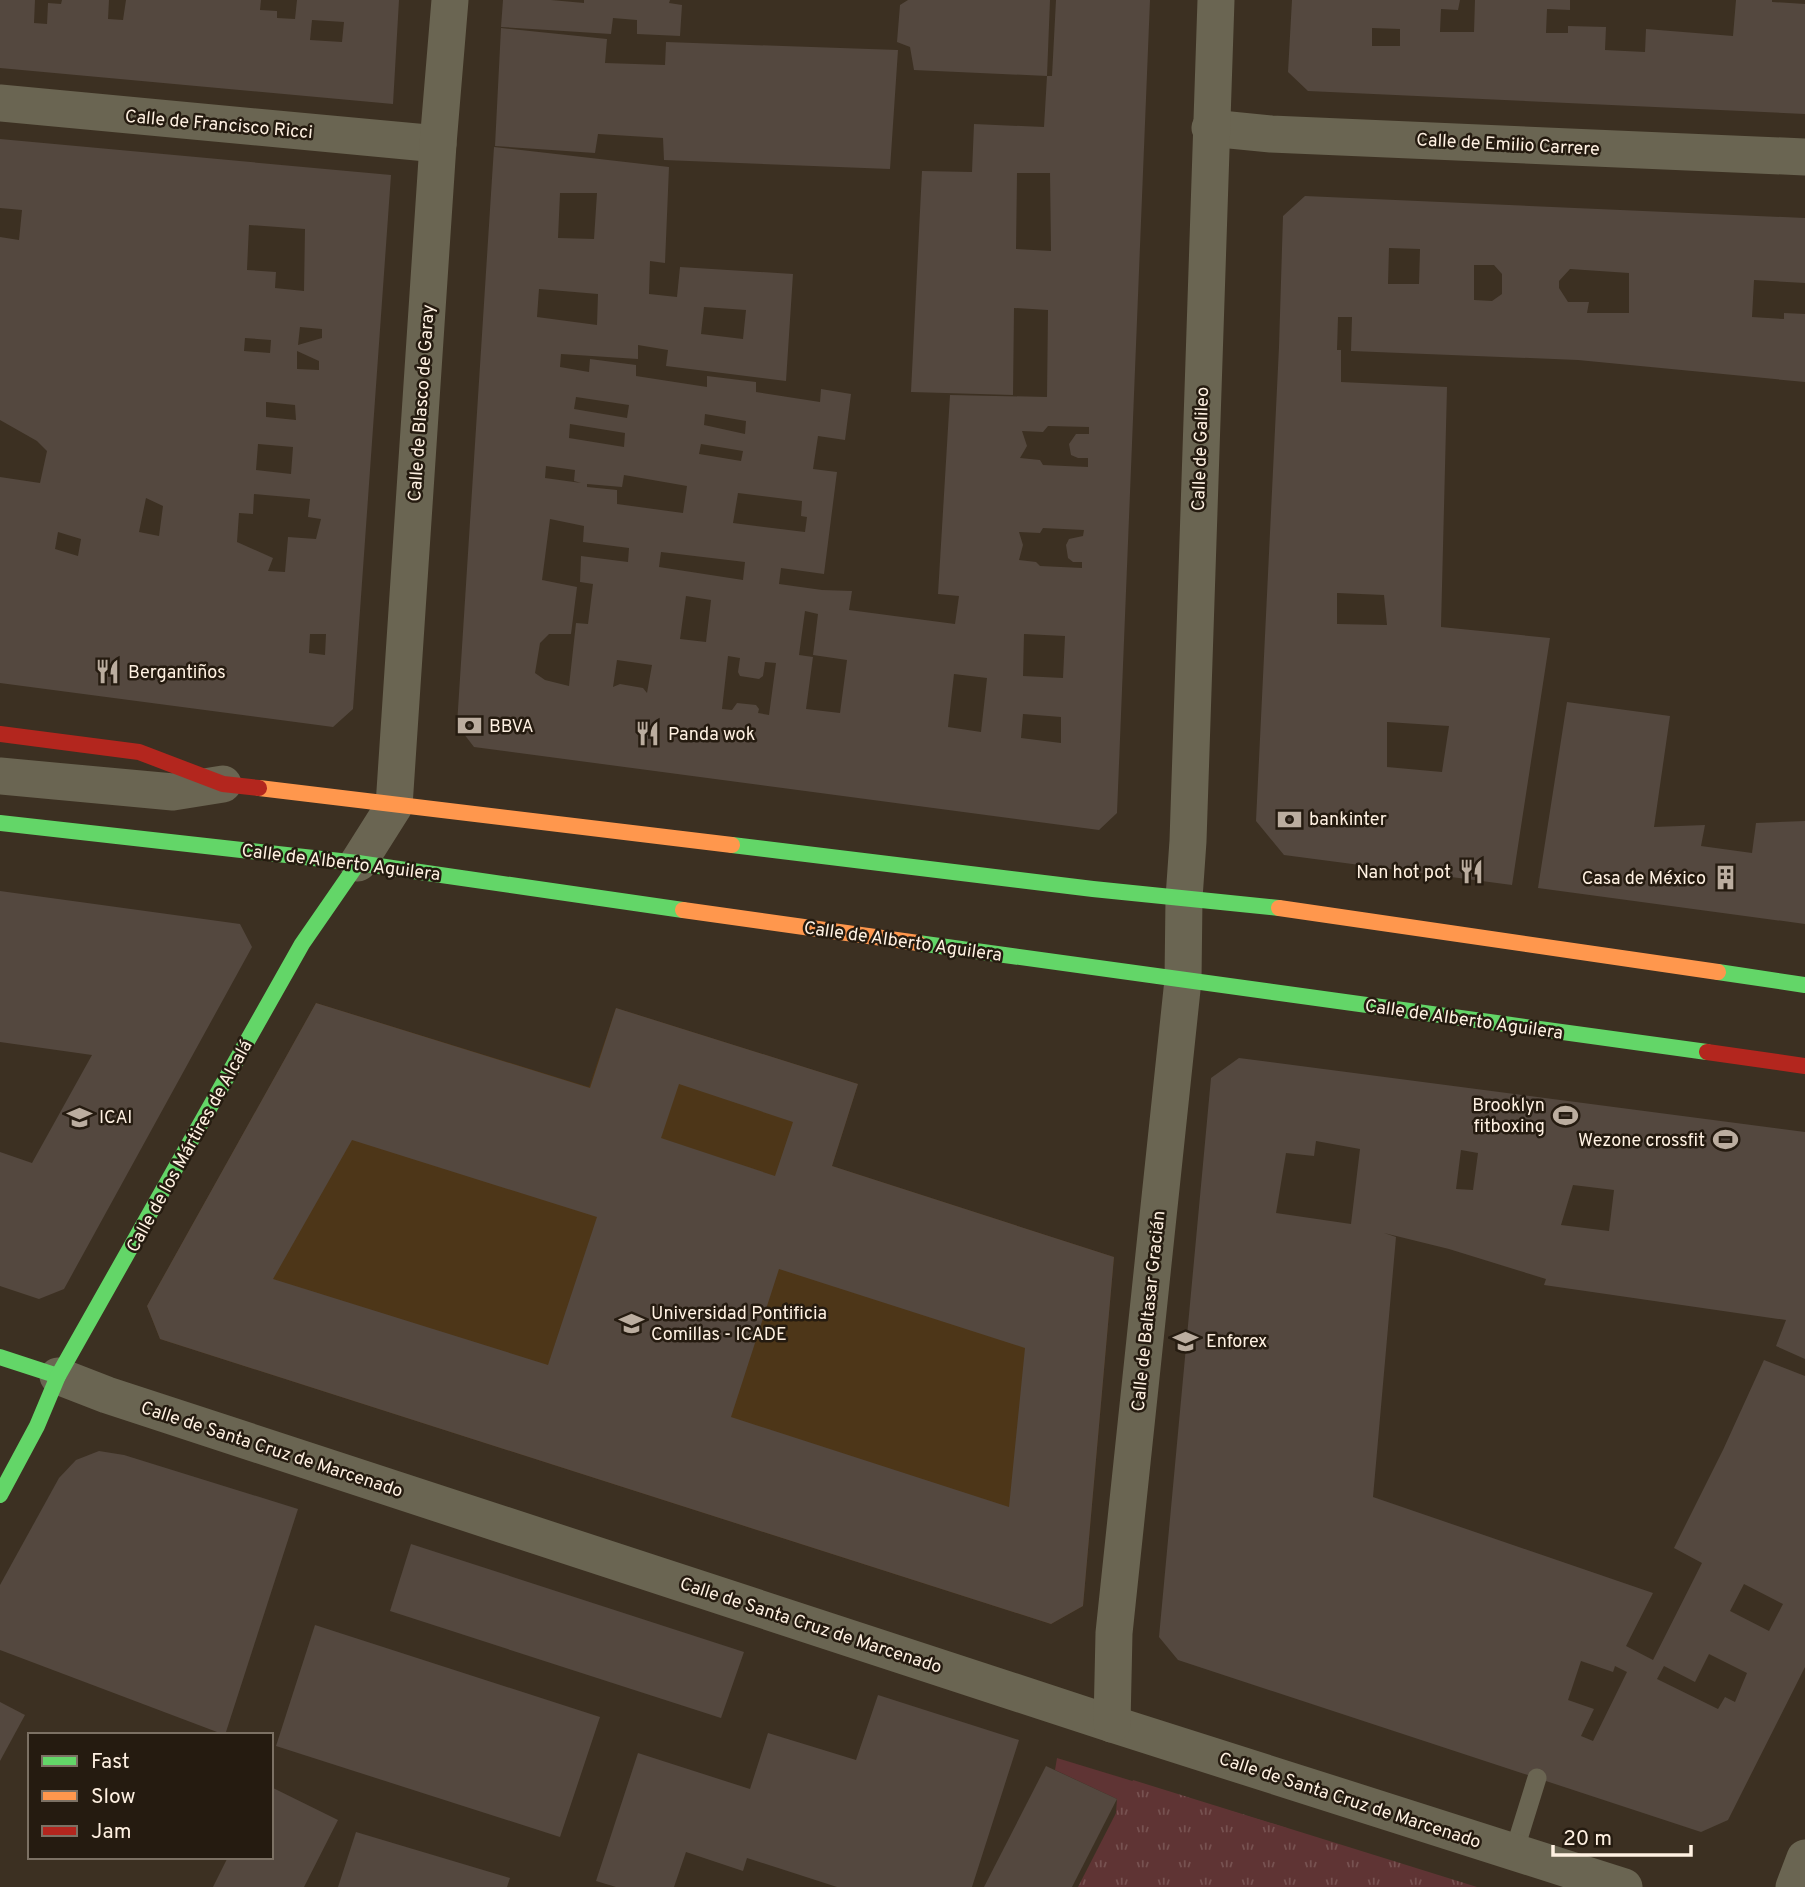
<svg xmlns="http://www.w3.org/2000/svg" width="1805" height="1887" font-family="Overpass,sans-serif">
<defs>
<pattern id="park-tufts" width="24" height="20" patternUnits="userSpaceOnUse" patternTransform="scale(1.75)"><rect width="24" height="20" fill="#5f3434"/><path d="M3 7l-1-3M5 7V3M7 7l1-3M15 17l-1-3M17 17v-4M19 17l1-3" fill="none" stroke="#775251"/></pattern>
</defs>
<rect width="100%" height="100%" fill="#3c3022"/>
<path fill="#4d3618" d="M316,1003L589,1087L616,1008L858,1084L832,1166L1114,1257L1083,1606L1051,1624L160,1339L147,1306Z"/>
<path fill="#5f3434" d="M1057,1758L1287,1828L1277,1861L1116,1812L1117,1799L1055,1770Z"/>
<path fill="url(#park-tufts)" d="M1133,1780L1477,1887H1078Z"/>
<g fill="#54483f" fill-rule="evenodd">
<path d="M0,0H35L34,23L47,24L48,3L61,4L62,0H109L108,19L123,20L126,0H261L260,10L277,11V18L295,19L297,0H399L393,104L0,68ZM312,20L344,22L342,42L310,40Z"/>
<path d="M503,0H551L584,3V0H670L669,3L682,5L680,36L637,34V20L613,18L611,34L501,27Z"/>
<path d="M908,0H1050L1047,76L914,70L910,47L897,42L900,5Z"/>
<path d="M1056,0H1150L1117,813L1099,830L474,747L457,725L494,147L669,167L665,263L650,261L649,294L677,297L680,267L793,274L786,381L666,366L668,350L638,345V359L561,354L560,367L589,372L590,359L636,365V376L707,387V376L756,382V392L820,402L821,389L851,394L845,440L818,436L813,469L837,472L824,574L781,568L779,584L822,590L852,591L849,610L955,624L959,596L938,594L950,395L1047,397L1048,310L1014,308L1013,395L911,392L922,171L972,172L974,124L1044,127L1047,76H1052ZM1017,173H1050L1051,251L1016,249ZM560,193H597L594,239L558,238ZM539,289L598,294L597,325L537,317ZM704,307L746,310L743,339L701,334ZM576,397L629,405L627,418L574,409ZM705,414L746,421L745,434L704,425ZM570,424L625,433L624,447L569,438ZM1048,426L1089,427V434H1076L1069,444L1071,455L1078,458H1088V467L1043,465L1040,460L1020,458L1027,446L1022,431L1043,432ZM701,444L743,451L741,461L699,454ZM546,466L575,470L574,481L581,483L545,478ZM624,475L687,486L683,513L617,504V490L587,487V484L622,487ZM738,493L802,501L801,516L807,517L805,532L733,523ZM550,519L584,526L583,542L629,548L628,562L581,556L580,582L593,584L588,624L576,623L569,686L545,680L535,673L540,643L549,634H571L577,587L542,580ZM1043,528L1084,530L1083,536L1069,539L1066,545L1068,558L1073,562H1082V568L1040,566L1036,562L1019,560L1023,545L1019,532L1040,533ZM661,552L745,562L743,580L659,567ZM686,596L711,600L706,642L680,639ZM805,611L818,614L813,655L847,660L840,713L806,709L813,657L799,655ZM1024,634L1065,636L1063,678L1023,676ZM728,656L740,658L738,672L740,676L759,679L763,676L765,662L776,663L769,715L758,713L759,709L756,705L737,703L732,710L722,709ZM617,660L652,665L647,693L643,688L620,684L613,687ZM954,674L987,678L981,732L948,727ZM1023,714L1061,717V743L1021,738Z"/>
<path d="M1292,0H1460L1458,10L1441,9L1440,32H1474L1475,0H1570V10L1547,9L1546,33H1568V26L1606,27L1605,50L1645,52L1646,29L1733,36L1736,0H1772V2L1805,4V114L1308,91L1288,72ZM1372,28L1400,29V46H1372Z"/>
<path d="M501,28L607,39L605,63L665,65L666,42L898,50L890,169L664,160L663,138L598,134L595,153L495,146Z"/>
<path d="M0,139L391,175L353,709L333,727L0,683V477L40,483L47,451L37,441L0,420V237L19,240L22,210L0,208ZM249,225L305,229L304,291L275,288L276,272L247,270ZM300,327L322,329V338L298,345ZM245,338L271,340L270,353L244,351ZM297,351L319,361V370L297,369ZM266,402L295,405L296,420L266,417ZM258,444L293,447L291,474L256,470ZM254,494L310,499L308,517L321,519L316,539L288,537L285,572L268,571L273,558L237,542L239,513L253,514ZM146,498L163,506L159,536L139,532ZM58,532L81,539L78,556L55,549ZM310,634H326L325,655L309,653Z"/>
<path d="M1305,196L1805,218V283L1754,280L1752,317L1784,319V313L1805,314V382L1578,360L1351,351L1352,317H1338L1337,350H1341V382L1447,387L1441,627L1550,638L1512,885L1284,855L1256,821L1279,347L1283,216ZM1389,248L1420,249L1419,284H1388ZM1474,265H1494L1502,274V294L1492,301L1474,300ZM1570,269L1629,273V313H1587L1589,302H1568L1559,288V281ZM1337,593L1384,595L1387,625L1337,624ZM1387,722L1449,726L1442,772L1387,767Z"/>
<path d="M1567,702L1670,716L1654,827L1705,825L1701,846L1752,853L1756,823L1805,821V924L1538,888Z"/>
<path d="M0,891L240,924L252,947L64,1289L39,1299L0,1286V1152L32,1163L92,1055L0,1042Z"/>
<path d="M316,1003L590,1088L616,1008L858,1084L832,1166L1114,1257L1083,1606L1051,1624L160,1339L147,1306ZM679,1084L793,1122L775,1176L661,1138ZM352,1140L597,1217L548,1365L273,1279ZM779,1269L1025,1348L1009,1507L731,1417Z"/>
<path d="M1239,1058L1805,1132V1359L1776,1346L1786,1320L1544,1285L1546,1279L1449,1249L1384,1233L1396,1237L1373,1497L1653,1593L1626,1646L1653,1660L1702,1563L1674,1548L1723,1450L1764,1360L1805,1376V1667L1728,1820L1701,1832L1178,1660L1159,1637L1211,1078ZM1316,1141L1360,1149L1351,1224L1276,1213L1286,1153L1314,1156ZM1461,1150L1478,1153L1473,1190L1456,1189ZM1573,1185L1614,1190L1609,1231L1561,1225ZM1744,1584L1783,1604L1769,1631L1730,1611ZM1709,1654L1747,1673L1735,1702L1725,1697L1718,1709L1657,1679L1664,1666L1695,1682ZM1581,1661L1613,1672L1615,1666L1627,1672L1593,1741L1581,1736L1594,1709L1568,1700Z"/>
<path d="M99,1451L124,1455L298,1509L225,1735L0,1650V1585L59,1478L76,1460Z"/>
<path d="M411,1544L744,1652L721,1718L390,1611Z"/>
<path d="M315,1625L600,1717L560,1837L276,1746Z"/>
<path d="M878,1695L1019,1740L972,1887H837L747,1858L743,1871L686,1852L674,1887H616L596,1881L638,1753L750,1789L768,1733L856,1760Z"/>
<path d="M0,1702L25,1715L0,1761Z"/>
<path d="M1046,1766L1117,1799L1072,1887H984Z"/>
<path d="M271,1787L338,1820L304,1887H213L228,1857H271Z"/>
<path d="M356,1832L510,1878L507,1887H338Z"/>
</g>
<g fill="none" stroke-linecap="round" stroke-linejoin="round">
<path stroke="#6a6552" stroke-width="19" d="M1514,1852L1537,1778"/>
<g stroke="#6a6552" stroke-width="37">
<path d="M0,103L438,144"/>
<path d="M1210,128L1271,134L1805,157"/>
<path d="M0,776L173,792L223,784"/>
<path d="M358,863L394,806L438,144L450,0"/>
<path d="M58,1376L107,1395L1112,1724L1624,1887"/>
<path d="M1112,1724L1114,1633L1183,980L1184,898L1188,841L1216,0"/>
<path d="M1794,1887L1805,1858"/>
</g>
<g stroke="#63d668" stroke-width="16">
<path d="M0,823L358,863L683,910"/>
<path d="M732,845L1093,889L1279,908"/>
<path d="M918,943L1707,1052"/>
<path d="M1718,972L1805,985"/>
<path d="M0,1357L58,1376"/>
<path d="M0,1495L37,1426L58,1376L302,944L358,863"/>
</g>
<g stroke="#ff974d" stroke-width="16">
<path d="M259,788L732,845"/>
<path d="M1279,908L1718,972"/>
<path d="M683,910L918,943"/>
</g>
<g stroke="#b3261e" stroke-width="16">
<path d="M0,734L139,752L223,784L259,788"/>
<path d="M1707,1052L1805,1066"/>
</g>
</g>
<defs>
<symbol id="restaurant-bare" viewBox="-9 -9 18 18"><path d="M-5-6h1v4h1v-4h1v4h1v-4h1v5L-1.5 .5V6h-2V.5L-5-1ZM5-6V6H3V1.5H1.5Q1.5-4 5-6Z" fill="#bbad9f" stroke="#251b10" stroke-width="2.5" paint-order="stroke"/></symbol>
<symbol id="bank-bare" viewBox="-9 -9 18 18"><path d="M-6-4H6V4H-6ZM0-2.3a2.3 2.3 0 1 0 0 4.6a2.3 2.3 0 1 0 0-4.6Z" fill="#bbad9f" stroke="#251b10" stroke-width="2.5" paint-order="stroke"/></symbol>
<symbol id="building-bare" viewBox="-9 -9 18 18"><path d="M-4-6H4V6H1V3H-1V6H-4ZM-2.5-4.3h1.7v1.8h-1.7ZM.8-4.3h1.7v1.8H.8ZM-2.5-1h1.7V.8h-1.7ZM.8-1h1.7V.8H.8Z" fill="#bbad9f" stroke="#251b10" stroke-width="2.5" paint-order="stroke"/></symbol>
<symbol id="stadium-bare" viewBox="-9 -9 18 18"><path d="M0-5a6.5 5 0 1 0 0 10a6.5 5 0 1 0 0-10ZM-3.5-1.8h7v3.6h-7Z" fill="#bbad9f" stroke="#251b10" stroke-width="2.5" paint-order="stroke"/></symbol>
<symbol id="university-bare" viewBox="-9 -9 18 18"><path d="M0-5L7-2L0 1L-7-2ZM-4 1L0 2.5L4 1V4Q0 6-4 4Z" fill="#bbad9f" stroke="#251b10" stroke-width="2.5" paint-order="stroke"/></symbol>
<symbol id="school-bare" viewBox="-9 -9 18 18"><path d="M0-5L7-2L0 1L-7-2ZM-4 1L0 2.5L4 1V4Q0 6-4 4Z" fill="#bbad9f" stroke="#251b10" stroke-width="2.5" paint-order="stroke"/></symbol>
</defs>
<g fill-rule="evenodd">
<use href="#restaurant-bare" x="90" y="654" width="35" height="35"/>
<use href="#bank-bare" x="452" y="708" width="35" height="35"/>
<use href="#restaurant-bare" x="630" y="716" width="35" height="35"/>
<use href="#bank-bare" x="1272" y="802" width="35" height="35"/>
<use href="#restaurant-bare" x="1454" y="854" width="35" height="35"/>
<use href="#building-bare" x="1708" y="860" width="35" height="35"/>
<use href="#stadium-bare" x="1548" y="1098" width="35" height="35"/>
<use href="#university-bare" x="62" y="1100" width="35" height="35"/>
<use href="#stadium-bare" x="1708" y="1122" width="35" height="35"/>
<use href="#university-bare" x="614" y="1306" width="35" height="35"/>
<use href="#school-bare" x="1168" y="1324" width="35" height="35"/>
</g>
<g text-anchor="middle" stroke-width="5" stroke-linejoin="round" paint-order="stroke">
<g font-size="18" fill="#fff1e2" stroke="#251b10">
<text transform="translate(219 124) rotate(5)" y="6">Calle de Francisco Ricci</text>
<text transform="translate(1508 144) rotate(3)" y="6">Calle de Emilio Carrere</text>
<text transform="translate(421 403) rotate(-86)" y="6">Calle de Blasco de Garay</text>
<text transform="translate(1200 449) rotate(-88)" y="6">Calle de Galileo</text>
<text transform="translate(341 862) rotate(7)" y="6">Calle de Alberto Aguilera</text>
<text transform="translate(903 941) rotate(8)" y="6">Calle de Alberto Aguilera</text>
<text transform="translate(1464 1019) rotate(8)" y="6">Calle de Alberto Aguilera</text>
<text transform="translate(189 1146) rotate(-61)" y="6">Calle de los Mártires de Alcalá</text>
<text transform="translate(1148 1311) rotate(-84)" y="6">Calle de Baltasar Gracián</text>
<text transform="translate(272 1449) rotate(18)" y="6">Calle de Santa Cruz de Marcenado</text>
<text transform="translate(811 1625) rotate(18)" y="6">Calle de Santa Cruz de Marcenado</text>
<text transform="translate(1350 1800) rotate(18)" y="6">Calle de Santa Cruz de Marcenado</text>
</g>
<g font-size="18" fill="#fff1e2" stroke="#251b10" text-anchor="start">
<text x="128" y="678">Bergantiños</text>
<text x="489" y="732">BBVA</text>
<text x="668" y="740">Panda wok</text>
<text x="1309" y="825">bankinter</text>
<text x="1451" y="878" text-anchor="end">Nan hot pot</text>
<text x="1706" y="884" text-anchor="end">Casa de México</text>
<text x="1545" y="1111" text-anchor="end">Brooklyn<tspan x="1545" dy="21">fitboxing</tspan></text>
<text x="99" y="1123">ICAI</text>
<text x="1705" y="1146" text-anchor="end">Wezone crossfit</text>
<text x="651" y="1319">Universidad Pontificia<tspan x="651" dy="21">Comillas - ICADE</tspan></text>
<text x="1206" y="1347">Enforex</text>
</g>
</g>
<rect x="28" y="1733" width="245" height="126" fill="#251b10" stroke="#7c7164" stroke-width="2"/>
<rect x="42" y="1756" width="35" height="10" fill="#63d668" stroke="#7c7164" stroke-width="2"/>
<text x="91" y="1768" font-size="21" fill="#fff1e2">Fast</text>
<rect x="42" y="1791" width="35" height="10" fill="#ff974d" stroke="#7c7164" stroke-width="2"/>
<text x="91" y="1803" font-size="21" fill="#fff1e2">Slow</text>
<rect x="42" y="1826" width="35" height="10" fill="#b3261e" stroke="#7c7164" stroke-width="2"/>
<text x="91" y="1838" font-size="21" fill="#fff1e2">Jam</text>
<path d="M1553 1845v10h138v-10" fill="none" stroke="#fff1e2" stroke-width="3.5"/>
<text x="1563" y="1845" font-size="21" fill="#fff1e2" stroke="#251b10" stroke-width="5" paint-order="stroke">20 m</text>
</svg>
